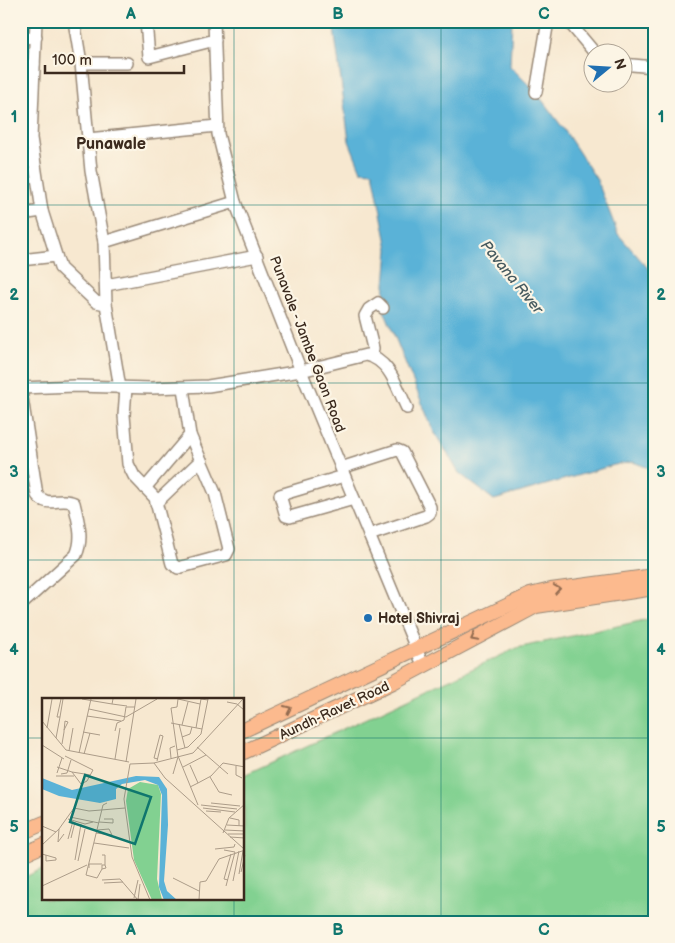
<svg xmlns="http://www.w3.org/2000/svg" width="675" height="943" font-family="'Balsamiq Sans',sans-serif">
<rect width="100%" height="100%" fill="#fcf5e5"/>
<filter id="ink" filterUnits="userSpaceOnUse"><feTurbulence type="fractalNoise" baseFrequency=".02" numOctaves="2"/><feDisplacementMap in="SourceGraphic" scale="10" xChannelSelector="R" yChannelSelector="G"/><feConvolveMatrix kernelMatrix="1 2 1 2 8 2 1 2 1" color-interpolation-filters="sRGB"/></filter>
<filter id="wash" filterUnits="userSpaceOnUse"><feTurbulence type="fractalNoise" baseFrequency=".0096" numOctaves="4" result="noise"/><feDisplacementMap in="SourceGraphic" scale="20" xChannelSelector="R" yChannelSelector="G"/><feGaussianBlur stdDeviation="1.12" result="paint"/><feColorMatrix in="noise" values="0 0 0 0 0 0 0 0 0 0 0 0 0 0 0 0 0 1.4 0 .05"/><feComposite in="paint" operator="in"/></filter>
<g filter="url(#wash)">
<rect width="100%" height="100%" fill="#f7e8d0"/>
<path fill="#82d191" stroke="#5e7e58" d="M654,618V922H21V879L44,868V899H244V775L517,648Z"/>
<path fill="#5ab2d7" stroke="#4a6e7a" d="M333,21H512L510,66L536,92L563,128L597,180L618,234L654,275V470L633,462L614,465L494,500L459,473L433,430L383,308L388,249L373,172L361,171L349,141Z"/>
</g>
<g filter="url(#ink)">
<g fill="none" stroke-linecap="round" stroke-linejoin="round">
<defs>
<g id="minor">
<path d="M36,21L31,138L42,211L60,268L96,302L106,304"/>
<path d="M74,21L81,63L91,171L104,242L106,304L120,388"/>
<path d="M146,21L149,57L215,40"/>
<path d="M214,21L218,134L235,202L301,371L423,665"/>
<path d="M568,21L594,52"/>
<path d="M21,38L36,37"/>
<path d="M81,63H127"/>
<path d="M622,64L654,67"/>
<path d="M21,67L34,64"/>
<path d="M536,92L548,21"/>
<path d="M88,139L217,126"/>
<path d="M21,162L34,160"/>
<path d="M21,214L42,211"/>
<path d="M104,242L235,202"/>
<path d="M21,260L56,256"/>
<path d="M106,285L257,256"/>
<path d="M372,356L373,348L365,316L369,309L378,303L383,308"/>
<path d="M21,388L75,386L151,388L208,386L301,371L366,355C390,360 397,388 407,408"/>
<path d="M126,388L124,415L128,464L134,476L155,498L172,564L178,568L226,555L229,549L215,493L190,435"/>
<path d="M21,391L37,495C48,509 61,496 74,503C78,521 84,538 76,555L21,605"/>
<path d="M341,468L397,450L402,452L430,507V513L426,516L369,535"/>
<path d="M344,476L280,495L286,516L290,517L354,499"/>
<path d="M145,488L190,435L183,388"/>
<path d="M156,503L201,460"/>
</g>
<g id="major">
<path d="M244,730L530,595L551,590L654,576"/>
<path d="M244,752L393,682L536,606L654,588"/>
<path d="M21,833L44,823"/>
<path d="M21,855L44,845"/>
</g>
</defs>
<use href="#minor" stroke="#998977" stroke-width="14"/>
<use href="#major" stroke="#998977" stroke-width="16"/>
<use href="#minor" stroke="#fff" stroke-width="11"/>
<use href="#major" stroke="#fcba8e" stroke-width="14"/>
</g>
<defs><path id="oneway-chevron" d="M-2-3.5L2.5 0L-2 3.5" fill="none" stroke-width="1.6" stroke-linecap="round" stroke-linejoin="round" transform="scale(1.25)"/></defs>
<g stroke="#926b50">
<use href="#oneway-chevron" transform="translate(557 589) rotate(-9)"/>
<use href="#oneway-chevron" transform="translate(474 638) rotate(152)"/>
<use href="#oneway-chevron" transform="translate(288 709) rotate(-25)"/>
</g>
</g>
<path fill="none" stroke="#0f766e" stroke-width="1" stroke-opacity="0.55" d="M234,21V699M441,21V922M21,205H654M21,383H654M21,560H654M21,738H44M244,738H654M234,899V922"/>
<circle fill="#1f6fb2" stroke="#fcf5e5" stroke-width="2" cx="368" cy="618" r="5"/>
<g text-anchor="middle" stroke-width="4.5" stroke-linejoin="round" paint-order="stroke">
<g font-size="14" fill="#3b2a1e" stroke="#fcf5e5">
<text transform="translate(308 344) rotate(69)" y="5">Punavale - Jambe Gaon Road</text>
<text transform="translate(334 710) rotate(-25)" y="5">Aundh-Ravet Road</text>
</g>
<g font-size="14" font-weight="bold" fill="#3b2a1e" stroke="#fcf5e5" text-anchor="start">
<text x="378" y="623">Hotel Shivraj</text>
</g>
<g font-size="15" font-style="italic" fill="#465a5f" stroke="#fcf5e5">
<text transform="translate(512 277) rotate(51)" y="5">Pavana River</text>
</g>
<g font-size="16" font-weight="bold" fill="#3b2a1e" stroke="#fcf5e5">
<text x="111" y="149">Punawale</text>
</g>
</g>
<g transform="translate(42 698)">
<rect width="202" height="202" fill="#f7e8d0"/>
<path d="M98,84L116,87L119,96L115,181L120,202H110L92,162L84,103L86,91Z" fill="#82d191"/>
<path d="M94,78L117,79L125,91L126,127L122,183L125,193L135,202H122L117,189L120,97L116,87L103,82L80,86L74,91V101L58,105L17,98L0,91V80L30,92Z" fill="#5ab2d7"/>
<path fill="none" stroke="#ac9c89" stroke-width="1" d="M19,1L15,19H18L21,1M40,1L70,6M71,1L70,6L85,8M136,1L158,6M185,4L195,6L202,12M47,11L84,19L115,1M45,18L79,23M0,23L24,52L87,64M129,25L160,31M137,26L143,50M140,27L146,4M5,30L10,1M154,30L159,1L166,2M73,33L75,25L82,22L84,9H93M41,34L58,37M140,39L148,36L150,29M14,40L18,19M20,46L22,34V33L23,23L26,24L22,32M0,47L22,61M155,49L186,76M135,52L146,49L159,36L166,1M27,53L31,30M37,55L49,1M42,56L48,35M136,58L156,107M129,60L128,50L133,48M73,61L78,30M115,63L121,38L118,37L112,60L116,61M84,64L94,1M112,65L123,80L202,151M88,66L82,101L90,159L108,202M88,66L112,65L151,55L201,1M194,68V77L200,80M15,69L30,74L39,86L45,83L51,72L23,58M141,69L164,57M30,74L49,77M15,75L20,60M19,76L25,75L29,62M131,76L136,59L129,10L135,9L136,1M14,78H32M168,79L177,94L190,97M156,85L169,78L181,65L203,69M148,89L156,85L148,67M169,105L198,108M159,107L195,111M161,110L193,114M164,113L179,114M28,119L57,125M188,120L197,122V128M26,121L43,126L51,124M57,124L71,125V121H62M185,127L203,128M0,128L14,134M17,131L16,144L22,136M183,132L203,133M54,135L70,137L67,131L55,132M181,135L187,120L203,106M186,136H203M188,139L203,140M29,140L33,124M26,141L31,123M52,145L87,150M0,147L17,131L32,110L47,113L83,110M173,151L192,149L193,146M182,152L193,154L184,188M0,156L14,160V162L4,163V157M60,157H63V167L64,170L60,171V167H63M33,162L39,126M36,163L43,131M47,170V166H60M60,171L55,180L44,177L61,107L65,105M199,174L203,157M197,176L201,153M131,180L157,193M60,182L78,181L96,202M186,182L182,181L189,156M191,183L197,153M62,185L81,184M0,188L45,167M92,200L96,182M96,202L98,186M157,202L158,184L164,183L177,161L203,152"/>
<path fill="#0f766e" fill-opacity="0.15" stroke="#0f766e" stroke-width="2.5" d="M43,77L109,99L93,146L28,124Z"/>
<rect width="202" height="202" fill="none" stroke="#3b2a1e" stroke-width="2.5"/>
</g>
<rect width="675" height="943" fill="none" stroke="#fcf5e5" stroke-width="55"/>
<g transform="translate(608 68) rotate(72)"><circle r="24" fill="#fcf5e5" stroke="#afa495"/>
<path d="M0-4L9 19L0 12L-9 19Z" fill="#1f6fb2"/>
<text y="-8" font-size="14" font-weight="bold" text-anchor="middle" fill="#3b2a1e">N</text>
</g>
<path d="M45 65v8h139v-8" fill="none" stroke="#3b2a1e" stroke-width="2.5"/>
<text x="52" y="65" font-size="15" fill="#3b2a1e" stroke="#fcf5e5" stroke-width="4" paint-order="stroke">100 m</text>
<rect x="28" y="28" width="620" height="888" fill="none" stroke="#0f766e" stroke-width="2"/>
<g font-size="16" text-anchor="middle" font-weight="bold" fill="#0f766e">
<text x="131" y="19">A</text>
<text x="338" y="19">B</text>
<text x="544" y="19">C</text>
<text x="14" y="122">1</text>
<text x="661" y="122">1</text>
<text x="14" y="300">2</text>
<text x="661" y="300">2</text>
<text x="14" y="477">3</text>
<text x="661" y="477">3</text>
<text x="14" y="655">4</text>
<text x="661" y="655">4</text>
<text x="14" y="832">5</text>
<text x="661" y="832">5</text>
<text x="131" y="935">A</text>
<text x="338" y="935">B</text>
<text x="544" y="935">C</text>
</g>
</svg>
